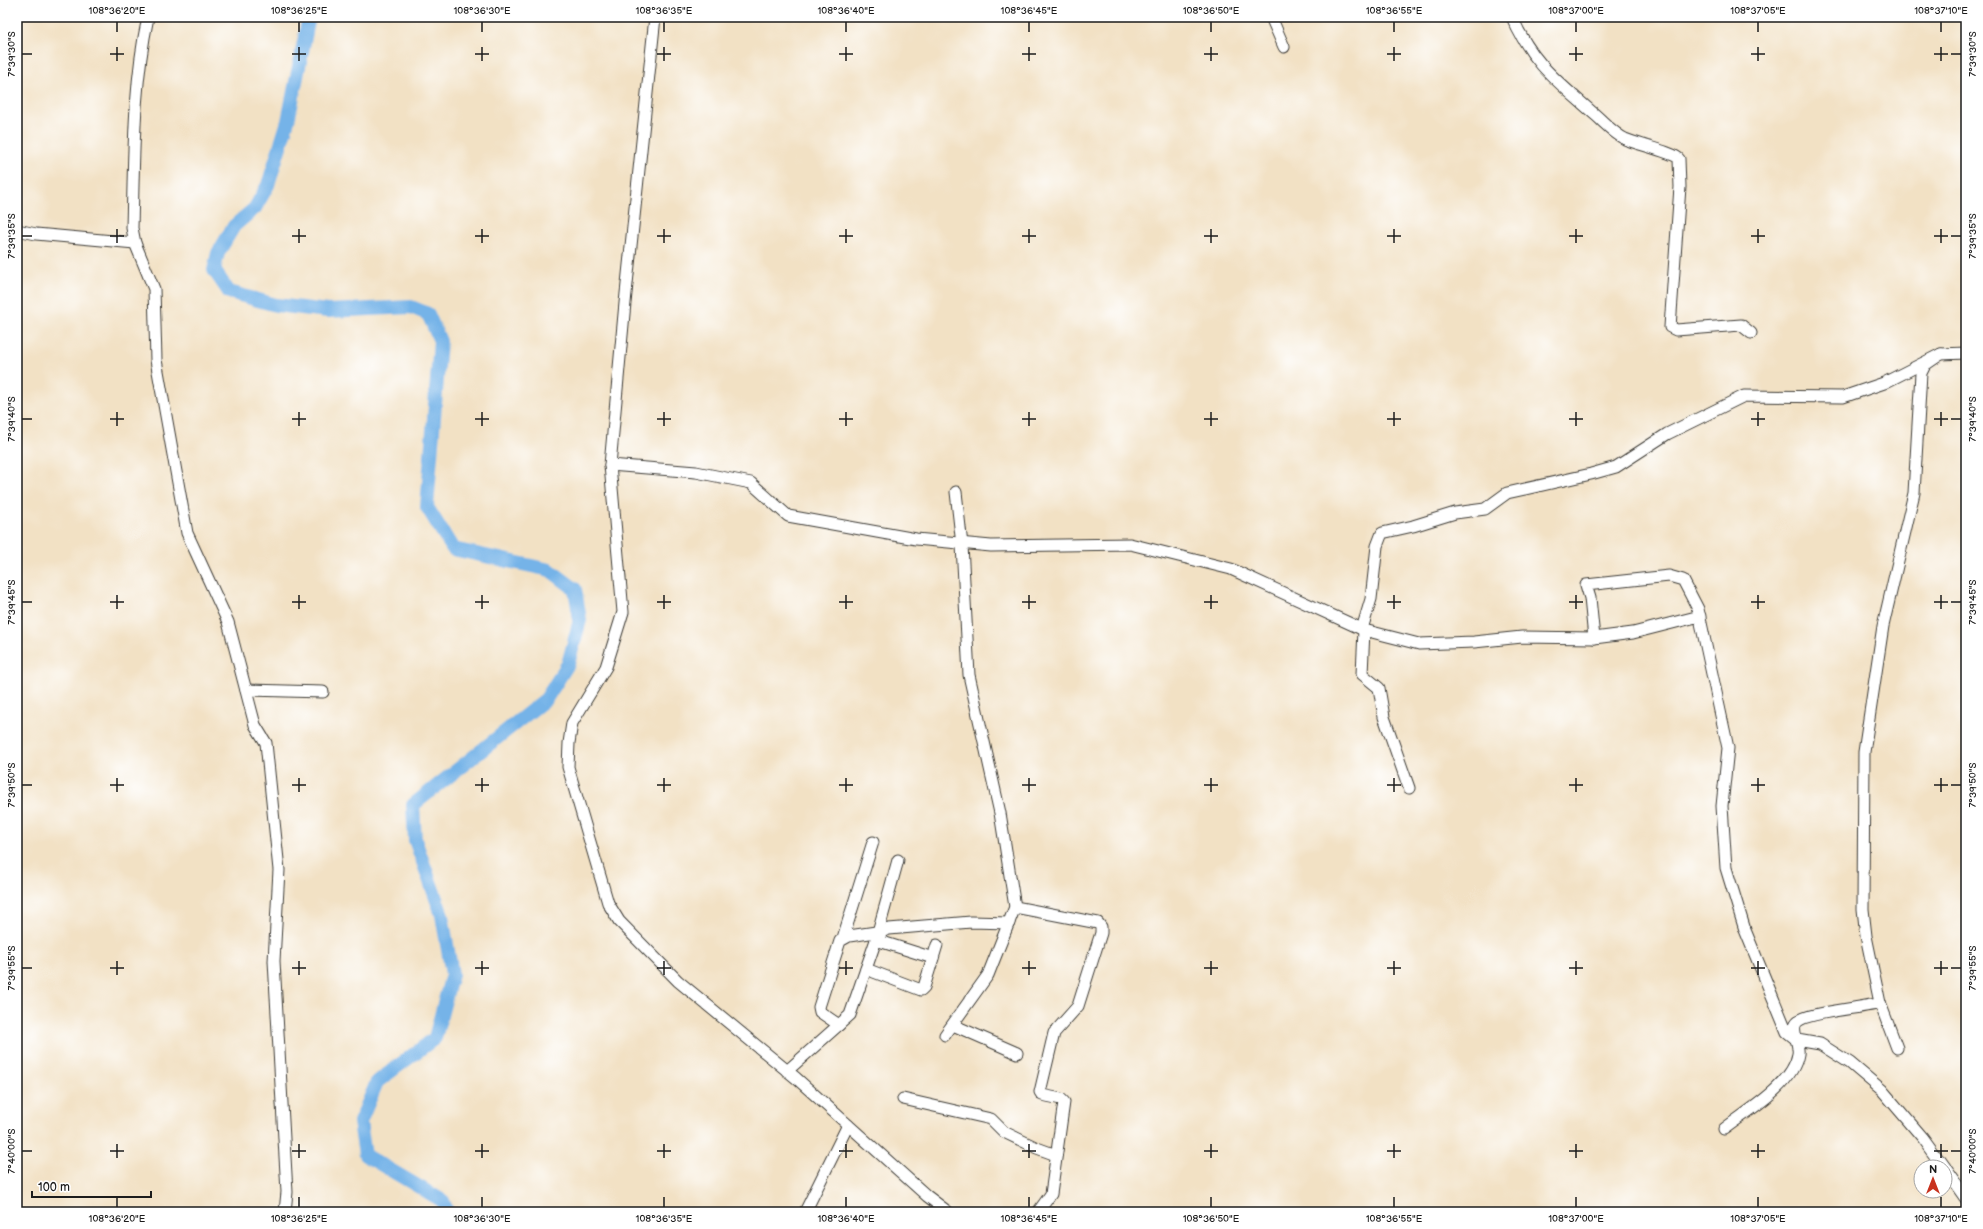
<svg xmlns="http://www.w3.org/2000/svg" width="1983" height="1229" font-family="'Balsamiq Sans',sans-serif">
<rect width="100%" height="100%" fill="#fff"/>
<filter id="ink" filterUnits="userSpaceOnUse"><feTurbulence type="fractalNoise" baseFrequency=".025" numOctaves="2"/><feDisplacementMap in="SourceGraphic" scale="8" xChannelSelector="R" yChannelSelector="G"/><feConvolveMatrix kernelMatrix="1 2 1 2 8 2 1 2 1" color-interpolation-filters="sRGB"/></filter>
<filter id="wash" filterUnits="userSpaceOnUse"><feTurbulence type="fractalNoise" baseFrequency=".012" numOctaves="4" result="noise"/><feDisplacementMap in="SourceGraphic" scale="16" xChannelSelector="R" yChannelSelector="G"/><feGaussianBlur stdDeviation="0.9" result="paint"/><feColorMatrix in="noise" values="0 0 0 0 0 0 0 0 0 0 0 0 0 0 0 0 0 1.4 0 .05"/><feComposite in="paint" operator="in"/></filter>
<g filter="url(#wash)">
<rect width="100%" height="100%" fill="#f2e1c4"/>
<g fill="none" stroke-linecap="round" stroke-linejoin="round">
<path stroke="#75b3e8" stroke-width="14" d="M309,17L288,121L268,185L255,208L234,226L218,253L214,270L229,292L276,305L328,311L411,307L428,314L440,341L427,507L453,549L550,570L575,589L580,620L568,664L546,699L413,805L415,840L442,915L452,974L435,1038L377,1082L360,1122L365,1155L443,1201L447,1212"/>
</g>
</g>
<g filter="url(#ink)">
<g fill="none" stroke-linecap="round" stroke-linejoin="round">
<defs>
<g id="minor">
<path d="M148,17C133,86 134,157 132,228L135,243L154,289L156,360L187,533L228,622L255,725L266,743L279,870L274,961L287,1192L285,1212"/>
<path d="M655,17L625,303L610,465L623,612L606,667L572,723L569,743L568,767L608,903L619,921L678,981L796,1078L927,1196L948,1212"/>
<path d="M1271,17L1284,47"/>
<path d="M1512,17C1532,63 1556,80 1592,112C1603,121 1613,133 1625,139C1636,144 1675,153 1679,159L1680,187L1670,327L1676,330L1741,325L1751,333"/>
<path d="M17,230L36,234L135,243"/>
<path d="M610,465L696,472L751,483L788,516L916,539L991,546L1130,544L1231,569L1364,630L1419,644L1474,642L1522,637L1594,638L1590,598L1586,585L1669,576L1683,580L1698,609L1728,748L1722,806L1726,868L1745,930L1787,1032L1797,1040L1820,1044L1850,1063L1882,1090L1923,1138L1944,1167"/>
<path d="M1362,629L1371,599L1377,546L1382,533L1413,526L1455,513L1485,509L1507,493L1591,474L1616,467L1667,434L1744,396L1843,397L1884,383L1941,354L1966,353"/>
<path d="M1364,630L1362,674L1379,688L1384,717L1409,788"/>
<path d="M1594,638L1633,633L1700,616"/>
<path d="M246,690L323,692"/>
<path d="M1015,907L1098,923L1101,927V933L1078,1006L1054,1033L1040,1092L1042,1095L1061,1099L1064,1102L1051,1194L1038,1212"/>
<path d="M878,932L898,860"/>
<path d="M843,938L873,842"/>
<path d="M876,940L933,958"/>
<path d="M866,969L921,990L924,987L937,945"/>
<path d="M1880,1003L1897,1048"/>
<path d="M839,1025L820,1012L819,1007L840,941L849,936L883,931"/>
<path d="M953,1025L1017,1053"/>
<path d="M945,1035L988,975L1015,907L1000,813L969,675L962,545L956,492"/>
<path d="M787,1071L850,1015L876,940L883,931L889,929L971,922L1009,923"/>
<path d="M903,1099L991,1119L1004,1132L1037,1148L1056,1155"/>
<path d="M1724,1129C1747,1111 1793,1085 1798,1054C1800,1045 1790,1029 1797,1022C1806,1012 1865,1008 1880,1003L1866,936L1863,909L1864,752L1883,626L1914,493L1921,373L1925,365L1941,354"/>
<path d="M1945,1169L1966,1199"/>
<path d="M805,1212L848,1125"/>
</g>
</defs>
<use href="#minor" stroke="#3c3a35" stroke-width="13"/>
<use href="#minor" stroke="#fff" stroke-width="11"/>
</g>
</g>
<path fill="none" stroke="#1c1c1c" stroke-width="1.5" d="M117,22V32M299,22V32M482,22V32M664,22V32M846,22V32M1029,22V32M1211,22V32M1394,22V32M1576,22V32M1758,22V32M1941,22V32M117,47V61M299,47V61M482,47V61M664,47V61M846,47V61M1029,47V61M1211,47V61M1394,47V61M1576,47V61M1758,47V61M1941,47V61M22,54H32M110,54H124M292,54H306M475,54H489M657,54H671M839,54H853M1022,54H1036M1204,54H1218M1387,54H1401M1569,54H1583M1751,54H1765M1934,54H1948M1951,54H1961M117,229V243M299,229V243M482,229V243M664,229V243M846,229V243M1029,229V243M1211,229V243M1394,229V243M1576,229V243M1758,229V243M1941,229V243M22,236H32M110,236H124M292,236H306M475,236H489M657,236H671M839,236H853M1022,236H1036M1204,236H1218M1387,236H1401M1569,236H1583M1751,236H1765M1934,236H1948M1951,236H1961M117,412V426M299,412V426M482,412V426M664,412V426M846,412V426M1029,412V426M1211,412V426M1394,412V426M1576,412V426M1758,412V426M1941,412V426M22,419H32M110,419H124M292,419H306M475,419H489M657,419H671M839,419H853M1022,419H1036M1204,419H1218M1387,419H1401M1569,419H1583M1751,419H1765M1934,419H1948M1951,419H1961M117,595V609M299,595V609M482,595V609M664,595V609M846,595V609M1029,595V609M1211,595V609M1394,595V609M1576,595V609M1758,595V609M1941,595V609M22,602H32M110,602H124M292,602H306M475,602H489M657,602H671M839,602H853M1022,602H1036M1204,602H1218M1387,602H1401M1569,602H1583M1751,602H1765M1934,602H1948M1951,602H1961M117,778V792M299,778V792M482,778V792M664,778V792M846,778V792M1029,778V792M1211,778V792M1394,778V792M1576,778V792M1758,778V792M1941,778V792M22,785H32M110,785H124M292,785H306M475,785H489M657,785H671M839,785H853M1022,785H1036M1204,785H1218M1387,785H1401M1569,785H1583M1751,785H1765M1934,785H1948M1951,785H1961M117,961V975M299,961V975M482,961V975M664,961V975M846,961V975M1029,961V975M1211,961V975M1394,961V975M1576,961V975M1758,961V975M1941,961V975M22,968H32M110,968H124M292,968H306M475,968H489M657,968H671M839,968H853M1022,968H1036M1204,968H1218M1387,968H1401M1569,968H1583M1751,968H1765M1934,968H1948M1951,968H1961M117,1144V1158M299,1144V1158M482,1144V1158M664,1144V1158M846,1144V1158M1029,1144V1158M1211,1144V1158M1394,1144V1158M1576,1144V1158M1758,1144V1158M1941,1144V1158M22,1151H32M110,1151H124M292,1151H306M475,1151H489M657,1151H671M839,1151H853M1022,1151H1036M1204,1151H1218M1387,1151H1401M1569,1151H1583M1751,1151H1765M1934,1151H1948M1951,1151H1961M117,1197V1207M299,1197V1207M482,1197V1207M664,1197V1207M846,1197V1207M1029,1197V1207M1211,1197V1207M1394,1197V1207M1576,1197V1207M1758,1197V1207M1941,1197V1207"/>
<rect width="1983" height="1229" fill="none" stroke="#fff" stroke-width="44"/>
<g transform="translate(1933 1179)"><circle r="19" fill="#ffffff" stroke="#a4a4a4"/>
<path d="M0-3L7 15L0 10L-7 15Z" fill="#c8321e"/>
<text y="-6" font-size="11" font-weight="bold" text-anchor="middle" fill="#1c1c1c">N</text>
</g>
<path d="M32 1191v6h119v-6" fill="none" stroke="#1c1c1c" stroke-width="2"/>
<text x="38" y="1191" font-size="12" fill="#1c1c1c" stroke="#ffffff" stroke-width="3" paint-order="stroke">100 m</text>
<rect x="22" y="22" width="1939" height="1185" fill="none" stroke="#1c1c1c" stroke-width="1.5"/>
<g font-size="10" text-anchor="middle" fill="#1c1c1c">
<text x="117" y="14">108°36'20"E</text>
<text x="299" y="14">108°36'25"E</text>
<text x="482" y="14">108°36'30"E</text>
<text x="664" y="14">108°36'35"E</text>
<text x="846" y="14">108°36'40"E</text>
<text x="1029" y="14">108°36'45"E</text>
<text x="1211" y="14">108°36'50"E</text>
<text x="1394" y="14">108°36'55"E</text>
<text x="1576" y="14">108°37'00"E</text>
<text x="1758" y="14">108°37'05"E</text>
<text x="1941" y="14">108°37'10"E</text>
<text transform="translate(11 54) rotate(-90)" y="4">7°39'30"S</text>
<text transform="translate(1972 54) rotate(-90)" y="4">7°39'30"S</text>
<text transform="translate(11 236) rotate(-90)" y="4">7°39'35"S</text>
<text transform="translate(1972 236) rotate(-90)" y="4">7°39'35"S</text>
<text transform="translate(11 419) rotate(-90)" y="4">7°39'40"S</text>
<text transform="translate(1972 419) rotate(-90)" y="4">7°39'40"S</text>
<text transform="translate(11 602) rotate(-90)" y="4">7°39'45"S</text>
<text transform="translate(1972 602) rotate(-90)" y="4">7°39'45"S</text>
<text transform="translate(11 785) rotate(-90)" y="4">7°39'50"S</text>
<text transform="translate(1972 785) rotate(-90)" y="4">7°39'50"S</text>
<text transform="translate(11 968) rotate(-90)" y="4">7°39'55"S</text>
<text transform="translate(1972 968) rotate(-90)" y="4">7°39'55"S</text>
<text transform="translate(11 1151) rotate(-90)" y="4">7°40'00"S</text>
<text transform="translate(1972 1151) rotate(-90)" y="4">7°40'00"S</text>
<text x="117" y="1222">108°36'20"E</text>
<text x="299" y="1222">108°36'25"E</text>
<text x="482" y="1222">108°36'30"E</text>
<text x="664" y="1222">108°36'35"E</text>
<text x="846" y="1222">108°36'40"E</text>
<text x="1029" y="1222">108°36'45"E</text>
<text x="1211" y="1222">108°36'50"E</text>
<text x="1394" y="1222">108°36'55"E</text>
<text x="1576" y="1222">108°37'00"E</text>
<text x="1758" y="1222">108°37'05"E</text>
<text x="1941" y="1222">108°37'10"E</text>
</g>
</svg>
